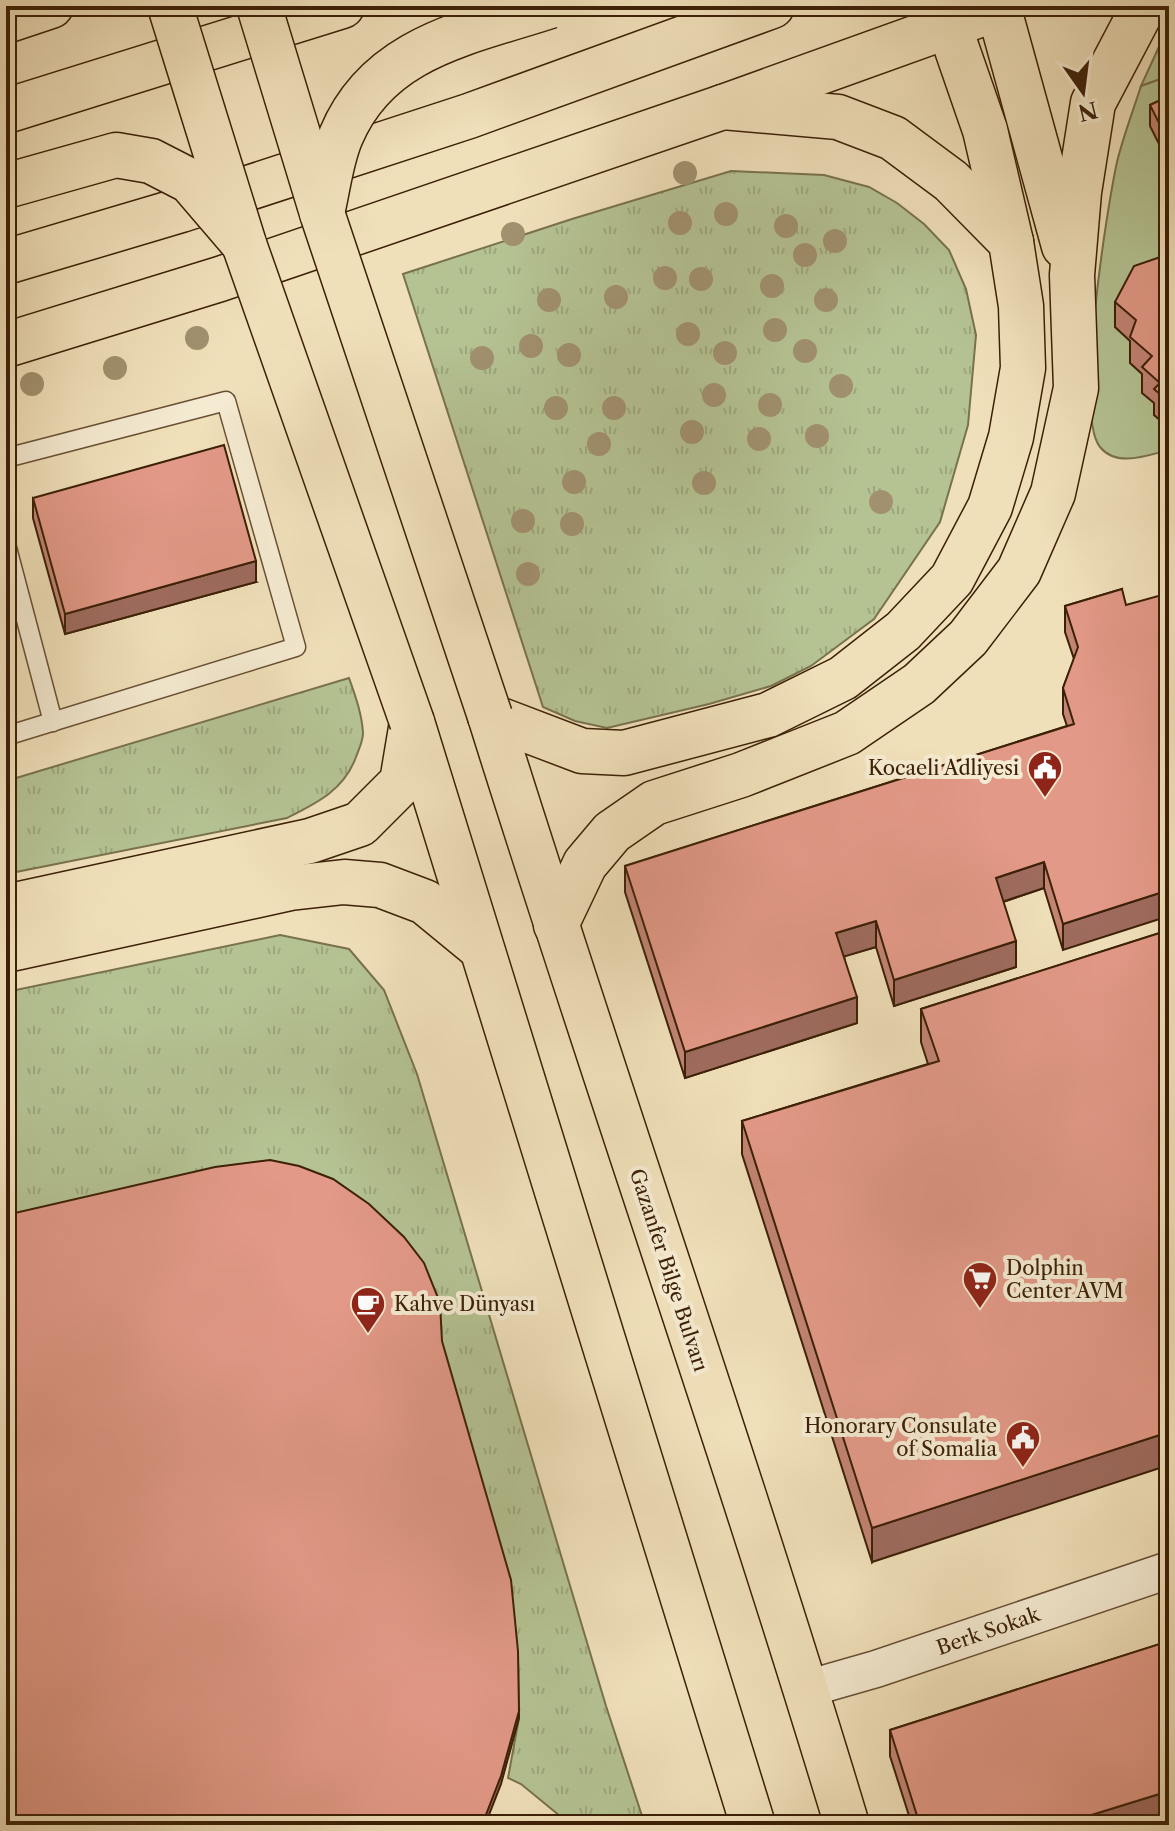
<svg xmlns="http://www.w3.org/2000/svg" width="1175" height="1831" font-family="'Libre Caslon Text',serif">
<defs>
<pattern id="grass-tufts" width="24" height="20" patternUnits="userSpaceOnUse" patternTransform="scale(2)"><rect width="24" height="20" fill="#b5c393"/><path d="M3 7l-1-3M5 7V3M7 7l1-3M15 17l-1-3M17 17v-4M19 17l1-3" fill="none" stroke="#9da77d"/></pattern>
<pattern id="forest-firs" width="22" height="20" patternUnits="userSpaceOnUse" patternTransform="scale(2)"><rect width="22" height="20" fill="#b5c393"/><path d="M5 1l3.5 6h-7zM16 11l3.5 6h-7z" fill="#9da77d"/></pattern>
</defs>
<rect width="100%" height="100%" fill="#f0e0ba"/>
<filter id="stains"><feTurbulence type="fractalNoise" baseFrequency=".0025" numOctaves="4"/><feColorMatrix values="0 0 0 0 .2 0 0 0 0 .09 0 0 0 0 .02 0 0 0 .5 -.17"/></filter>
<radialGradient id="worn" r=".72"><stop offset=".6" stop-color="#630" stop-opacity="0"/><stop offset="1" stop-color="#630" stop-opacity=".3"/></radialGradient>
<g fill="url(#grass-tufts)" stroke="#78724d" stroke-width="2">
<path d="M731,171L824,175L869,187L897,203L924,224L949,250L966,289L976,335L968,425L940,522L874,619L811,666L771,686L709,704L607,728L575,721L543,707L403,274L572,219Z"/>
<path d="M349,678C355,695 362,714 363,733C363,741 359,749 356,757C344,790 317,803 287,818L6,874V781Z"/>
<path d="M280,935L349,949L384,990L417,1074L606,1706L645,1825H571L521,1784L508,1778L519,1718L518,1658L6,1222V992Z"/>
</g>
<path fill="url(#forest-firs)" stroke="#78724d" stroke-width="2" d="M1169,31V76L1141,86L1162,40Z"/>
<path fill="#b5c393" stroke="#78724d" stroke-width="2" d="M1169,76V450C1148,455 1117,468 1100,447C1074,415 1107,208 1117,162C1123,137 1133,111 1141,86Z"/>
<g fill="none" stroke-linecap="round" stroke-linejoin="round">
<defs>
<g id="lane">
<path d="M6,458L226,401L296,647L6,736"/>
<path d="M6,544L53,722"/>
</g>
<path id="street" d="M806,1689L876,1669L1169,1570"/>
<g id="primary">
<path d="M952,6L949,26L985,130L1011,242"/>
<path d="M998,6L1064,246"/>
<path d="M6,262L181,210L469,116L772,6"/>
<path d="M6,345L220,279L723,107L1004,6"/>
<path d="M490,716L582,751L624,753L768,715L843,678L903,631L952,579L990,507L1011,437L1023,368L1021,306L1011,242L951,181L893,138L838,117L723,107"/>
<path d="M490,716C606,1087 735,1453 847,1825"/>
<path d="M412,722L753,1825"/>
<path d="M6,907L310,841L360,824L402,782L411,728"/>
<path d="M556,925L585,864L612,832L654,803L741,775L847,733L919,684L968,638L1019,571L1053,493L1076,388L1072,275L1079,192L1093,103L1144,6"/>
<path d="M6,950L290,888L344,882L380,885L425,902L481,948"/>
</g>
<g id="highway">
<path d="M6,21L51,6"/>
<path d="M6,111L342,6"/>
</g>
</defs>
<use href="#lane" stroke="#695034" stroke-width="21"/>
<use href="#street" stroke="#695034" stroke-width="39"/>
<use href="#primary" stroke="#3c2007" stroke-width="47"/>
<use href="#highway" stroke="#3c2007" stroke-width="47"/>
<use href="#lane" stroke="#f5ebd2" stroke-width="18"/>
<use href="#street" stroke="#f5ebd2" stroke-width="36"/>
<use href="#primary" stroke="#f0e0ba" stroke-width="44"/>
<use href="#highway" stroke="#f0e0ba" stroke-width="44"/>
<defs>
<g id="primary-bridge">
<path d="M170,6L244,244L412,722"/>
<path d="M259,6L322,213L490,716"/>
</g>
<g id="highway-bridge">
<path d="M6,186L116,155L151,161L190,181L244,244"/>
<path d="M322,213C328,188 331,159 341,136C378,47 467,33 550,6"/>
</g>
</defs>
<use href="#primary-bridge" stroke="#3c2007" stroke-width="47" stroke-linecap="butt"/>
<use href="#highway-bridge" stroke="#3c2007" stroke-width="47" stroke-linecap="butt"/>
<use href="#primary-bridge" stroke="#f0e0ba" stroke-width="44"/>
<use href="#highway-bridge" stroke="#f0e0ba" stroke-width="44"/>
</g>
<g fill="#a1916f">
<circle cx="685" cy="173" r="12"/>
<circle cx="726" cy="214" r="12"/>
<circle cx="680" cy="223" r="12"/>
<circle cx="786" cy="226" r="12"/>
<circle cx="513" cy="234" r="12"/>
<circle cx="835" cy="241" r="12"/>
<circle cx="805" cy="255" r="12"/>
<circle cx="665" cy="278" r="12"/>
<circle cx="701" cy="279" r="12"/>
<circle cx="772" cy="286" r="12"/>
<circle cx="616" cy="297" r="12"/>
<circle cx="549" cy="300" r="12"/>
<circle cx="826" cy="300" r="12"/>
<circle cx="775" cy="330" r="12"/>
<circle cx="688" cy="334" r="12"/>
<circle cx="197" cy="338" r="12"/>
<circle cx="531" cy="346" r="12"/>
<circle cx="805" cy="351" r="12"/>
<circle cx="725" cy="353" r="12"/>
<circle cx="569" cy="355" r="12"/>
<circle cx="482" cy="358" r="12"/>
<circle cx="115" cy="368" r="12"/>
<circle cx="32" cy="384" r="12"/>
<circle cx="841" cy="386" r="12"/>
<circle cx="714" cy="395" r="12"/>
<circle cx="770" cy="405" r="12"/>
<circle cx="556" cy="408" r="12"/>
<circle cx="614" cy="408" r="12"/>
<circle cx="692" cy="432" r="12"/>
<circle cx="817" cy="436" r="12"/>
<circle cx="759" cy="439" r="12"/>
<circle cx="599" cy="444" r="12"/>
<circle cx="574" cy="482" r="12"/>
<circle cx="704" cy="483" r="12"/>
<circle cx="881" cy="502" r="12"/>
<circle cx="523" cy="521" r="12"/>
<circle cx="572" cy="524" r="12"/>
<circle cx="528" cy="574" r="12"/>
</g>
<g fill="#c28474" stroke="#3c2007" stroke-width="2">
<path d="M1169,96V164L1150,126V105Z"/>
<path d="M1169,254V428L1154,415V403L1142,393V374L1130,363V341L1115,327V302Z"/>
<path d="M33,498L256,582L65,634L33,518Z"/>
<path d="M1122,589L1063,950L1044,888L1003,902L1016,967L894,1006L876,947L844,956L857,1023L685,1078L625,892V866L1067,726L1063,714V688L1074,659L1065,632V606Z"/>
<path d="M1169,930L872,1562L742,1154V1121L928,1064L921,1042V1009Z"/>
<path d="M1169,1641V1817L1144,1825H912L890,1756V1730Z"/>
</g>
<g fill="#9e6b5e" stroke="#3c2007" stroke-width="2">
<path d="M256,561V582L65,634V614Z"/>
<path d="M1044,862V888L996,904V878Z"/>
<path d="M1169,890V916L1063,950V924Z"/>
<path d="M876,921V947L836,959V933Z"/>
<path d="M1016,941V967L894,1006V980Z"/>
<path d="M857,997V1023L685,1078V1052Z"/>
<path d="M1169,1432V1465L872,1562V1528Z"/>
<path d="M519,1711V1718L501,1784L485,1825H482Z"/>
<path d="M1169,1791V1817L1144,1825H1059Z"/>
</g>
<g fill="#e29987" stroke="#3c2007" stroke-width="2">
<path d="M1169,96V143L1150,105Z"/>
<path d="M1169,254V402L1154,389L1160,383L1142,367L1152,356L1130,337L1136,320L1115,302L1134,266Z"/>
<path d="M224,445L256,561L65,614L33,498Z"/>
<path d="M1122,589L1126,605L1169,593V821L1167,822L1169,828V890L1063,924L1044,862L996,878L1016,941L894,980L876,921L836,933L857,997L685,1052L625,866L1074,724L1063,688L1078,647L1065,606Z"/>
<path d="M1169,930V1432L872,1528L742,1121L939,1061L921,1009Z"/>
<path d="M270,1160L299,1166L333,1179L369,1204L404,1237L424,1263L440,1303L442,1341L511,1580L518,1651L519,1711L501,1776L482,1825H6V1215L215,1167Z"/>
<path d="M1169,1641V1791L1059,1825H920L890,1730Z"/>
</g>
<defs>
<symbol id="civic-pin" viewBox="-11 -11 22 30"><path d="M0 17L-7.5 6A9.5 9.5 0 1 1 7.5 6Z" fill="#8f2418" stroke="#f5ebd2"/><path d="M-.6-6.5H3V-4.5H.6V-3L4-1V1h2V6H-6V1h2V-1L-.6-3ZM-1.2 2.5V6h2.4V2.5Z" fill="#fff"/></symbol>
<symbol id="supermarket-pin" viewBox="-11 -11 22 30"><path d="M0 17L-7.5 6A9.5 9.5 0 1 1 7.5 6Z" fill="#8f2418" stroke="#f5ebd2"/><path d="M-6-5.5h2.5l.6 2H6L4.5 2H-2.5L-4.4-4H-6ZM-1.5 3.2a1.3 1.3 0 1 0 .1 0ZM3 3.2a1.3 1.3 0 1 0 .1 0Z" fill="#fff"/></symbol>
<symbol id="cafe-pin" viewBox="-11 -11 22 30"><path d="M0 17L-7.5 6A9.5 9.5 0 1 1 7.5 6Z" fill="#8f2418" stroke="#f5ebd2"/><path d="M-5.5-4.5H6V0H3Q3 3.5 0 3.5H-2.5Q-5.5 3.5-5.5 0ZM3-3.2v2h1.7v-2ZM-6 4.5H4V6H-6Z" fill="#fff"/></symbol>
</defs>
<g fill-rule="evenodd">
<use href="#civic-pin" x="1025" y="748" width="40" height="54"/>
<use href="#supermarket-pin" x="960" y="1259" width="40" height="54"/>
<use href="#cafe-pin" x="348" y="1284" width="40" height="54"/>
<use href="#civic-pin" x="1003" y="1418" width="40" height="54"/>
</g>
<g text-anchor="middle" stroke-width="8" stroke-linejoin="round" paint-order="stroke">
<g font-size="20" fill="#3c2007" stroke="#f5ebd2" text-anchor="end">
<text x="1019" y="775">Kocaeli Adliyesi</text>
<text x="1006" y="1275" text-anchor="start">Dolphin<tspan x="1006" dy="23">Center AVM</tspan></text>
<text x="394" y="1311" text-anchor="start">Kahve Dünyası</text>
<text x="997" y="1433">Honorary Consulate<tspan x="997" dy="23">of Somalia</tspan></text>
</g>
<g font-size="20" fill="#3c2007" stroke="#f5ebd2">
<text transform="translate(669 1270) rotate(72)" y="7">Gazanfer Bilge Bulvarı</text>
<text transform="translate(988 1631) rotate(-19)" y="7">Berk Sokak</text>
</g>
</g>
<rect width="1175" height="1831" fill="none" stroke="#f0e0ba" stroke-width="32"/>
<rect x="8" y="8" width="1159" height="1815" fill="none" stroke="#3c2007" stroke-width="4"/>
<rect x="16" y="16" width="1143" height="1799" fill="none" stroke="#3c2007" stroke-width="2"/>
<g transform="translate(1083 92) rotate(166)" stroke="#f5ebd2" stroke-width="6" paint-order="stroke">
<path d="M0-6L14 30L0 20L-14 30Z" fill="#3c2007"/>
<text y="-12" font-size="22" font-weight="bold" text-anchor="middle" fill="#3c2007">N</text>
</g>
<rect width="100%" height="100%" filter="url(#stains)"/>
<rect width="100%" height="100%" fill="url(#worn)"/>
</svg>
